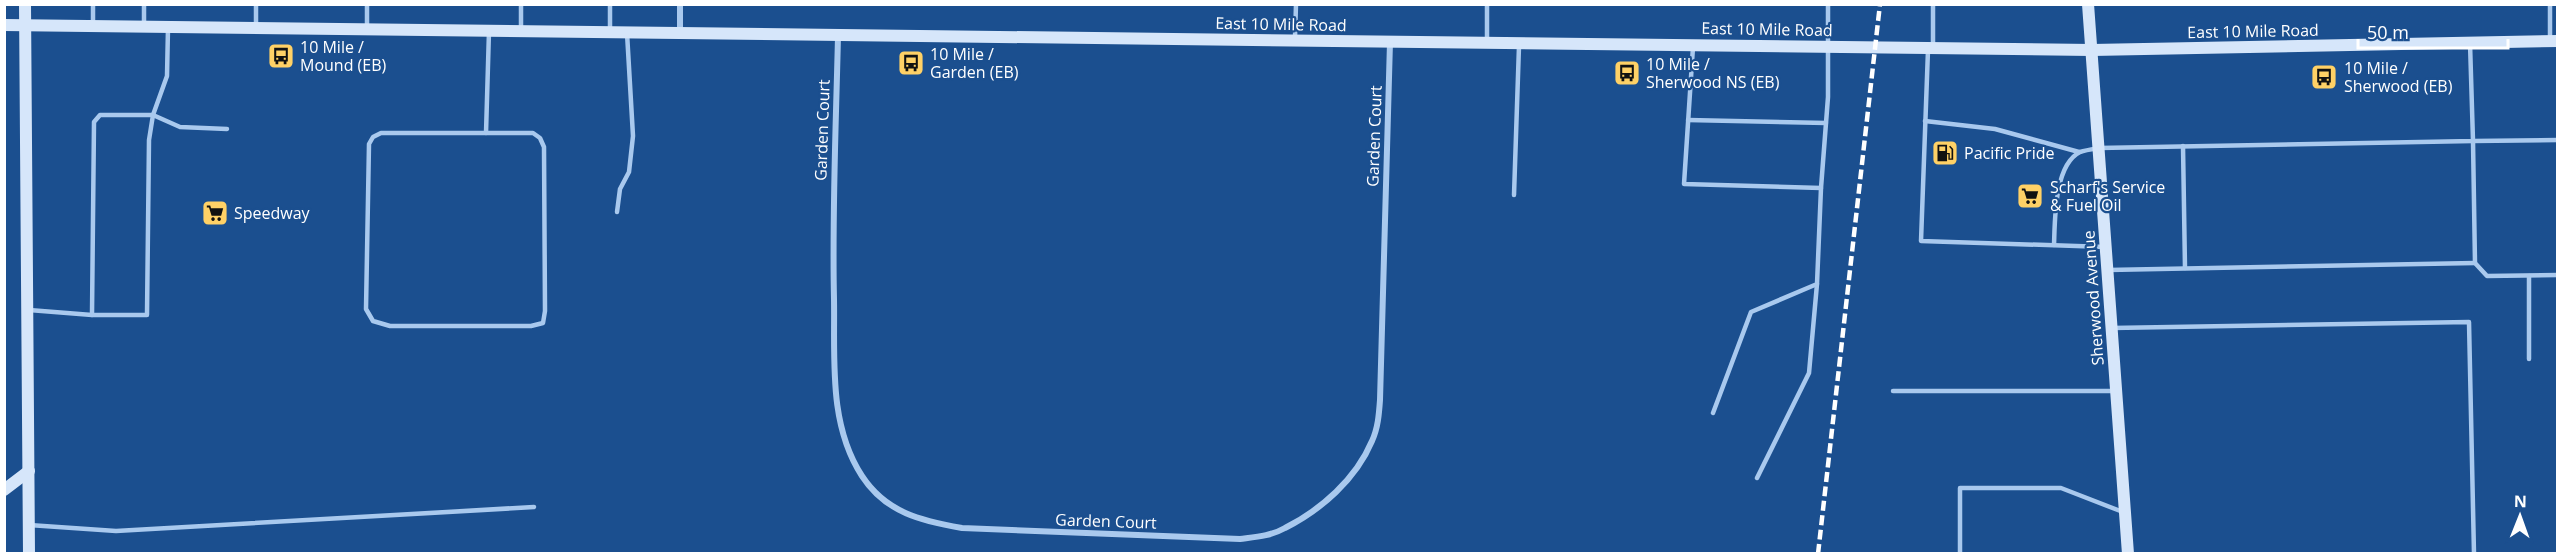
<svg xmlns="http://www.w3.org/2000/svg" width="2562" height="558" font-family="'Open Sans',sans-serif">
<rect width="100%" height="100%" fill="#1b4f8f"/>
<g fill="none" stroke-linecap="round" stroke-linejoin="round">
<g stroke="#a9c9ee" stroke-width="4.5">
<path d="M93,4V25"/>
<path d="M144,4V25"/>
<path d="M1487,4V41"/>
<path d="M256,27V4"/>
<path d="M367,28V4"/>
<path d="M521,29V4"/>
<path d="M610,30V4"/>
<path d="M1295,38L1296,4"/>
<path d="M2550,39V4"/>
<path d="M1693,47L1684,184L1821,188L1828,97V4"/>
<path d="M1933,47V4"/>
<path d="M1928,50L1921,241L2106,247"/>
<path d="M1688,120L1826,123"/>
<path d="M1925,121L1995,129L2079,152"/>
<path d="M381,133H533L540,138L544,147L545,311L543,323L531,326H390L373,321L366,309L369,144L373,137Z"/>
<path d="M486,133L489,31"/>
<path d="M2558,140L2473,141L2475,263L2487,276L2558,275"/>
<path d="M2183,146L2185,268"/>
<path d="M1514,195L1519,46"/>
<path d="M617,212L620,189L629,172L633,136L627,33"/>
<path d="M2054,245C2055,220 2054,165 2080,152C2086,150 2093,149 2099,148L2473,141L2470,43"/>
<path d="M2108,270L2475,263"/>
<path d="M2529,276V359"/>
<path d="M29,310L92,315H147L149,140L153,115L167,76L168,28"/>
<path d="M92,315L94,122L100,115H153L180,127L227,129"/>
<path d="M2112,328L2469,322L2474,554"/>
<path d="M1893,391H2114"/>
<path d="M1713,413L1751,312L1817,284L1821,188"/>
<path d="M1757,478L1809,373L1817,284"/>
<path d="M29,525L116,531L534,507"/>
<path d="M1960,554V488H2061L2123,512"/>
</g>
<g stroke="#a9c9ee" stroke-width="6">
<path d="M680,4V33"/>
<path d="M838,36C836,124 832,211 834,299C835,358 828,424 862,476C886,513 922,521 962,528L1240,539C1255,537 1271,536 1285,528C1321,510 1356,479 1372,441C1378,428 1379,414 1380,400L1390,42"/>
</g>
<g stroke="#d6e6fa" stroke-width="12">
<path d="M25,4L29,554"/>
<path d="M2088,4L2128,554"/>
<path d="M4,25L2092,50L2558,41"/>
<path d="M4,490L29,471"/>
</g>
<path stroke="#fff" stroke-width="4.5" stroke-dasharray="10 4.5" stroke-linecap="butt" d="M1818,554L1880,4"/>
</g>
<defs>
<symbol id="bus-square" viewBox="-11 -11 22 22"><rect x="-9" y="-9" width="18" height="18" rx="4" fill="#ffd166" stroke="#1b4f8f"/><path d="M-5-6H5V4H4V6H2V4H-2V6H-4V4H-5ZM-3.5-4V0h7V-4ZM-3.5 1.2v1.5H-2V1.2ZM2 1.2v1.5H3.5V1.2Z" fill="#111"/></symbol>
<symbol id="fuel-square" viewBox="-11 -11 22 22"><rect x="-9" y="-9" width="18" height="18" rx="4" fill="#ffd166" stroke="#1b4f8f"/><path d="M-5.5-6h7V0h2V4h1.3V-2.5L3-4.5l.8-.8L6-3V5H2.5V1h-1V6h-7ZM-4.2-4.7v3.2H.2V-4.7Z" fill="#111"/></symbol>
<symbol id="supermarket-square" viewBox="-11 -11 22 22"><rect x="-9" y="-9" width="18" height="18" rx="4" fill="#ffd166" stroke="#1b4f8f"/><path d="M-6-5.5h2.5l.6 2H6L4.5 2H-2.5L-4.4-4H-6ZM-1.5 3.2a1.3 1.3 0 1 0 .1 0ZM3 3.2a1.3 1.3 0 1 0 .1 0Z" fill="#111"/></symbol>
</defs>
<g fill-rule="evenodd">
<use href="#bus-square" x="266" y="41" width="30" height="30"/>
<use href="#bus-square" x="896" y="48" width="30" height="30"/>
<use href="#bus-square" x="1612" y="58" width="30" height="30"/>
<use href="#bus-square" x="2309" y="62" width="30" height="30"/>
<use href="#fuel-square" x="1930" y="138" width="30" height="30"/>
<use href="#supermarket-square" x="2015" y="181" width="30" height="30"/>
<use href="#supermarket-square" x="200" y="198" width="30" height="30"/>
</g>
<g text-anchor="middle" stroke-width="4.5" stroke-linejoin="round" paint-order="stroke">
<g font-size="16" fill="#fff" stroke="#1b4f8f">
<text transform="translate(1281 24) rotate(1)" y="6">East 10 Mile Road</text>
<text transform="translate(1767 29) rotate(1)" y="6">East 10 Mile Road</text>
<text transform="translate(2253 31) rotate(-1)" y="6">East 10 Mile Road</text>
<text transform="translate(822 130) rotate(-88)" y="6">Garden Court</text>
<text transform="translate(1374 136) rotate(-88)" y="6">Garden Court</text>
<text transform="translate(2093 298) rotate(-94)" y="6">Sherwood Avenue</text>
<text transform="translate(1106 521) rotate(2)" y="6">Garden Court</text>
</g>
<g font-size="16" fill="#fff" stroke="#1b4f8f" text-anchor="start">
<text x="300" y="53">10 Mile /<tspan x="300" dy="18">Mound (EB)</tspan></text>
<text x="930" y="60">10 Mile /<tspan x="930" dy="18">Garden (EB)</tspan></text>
<text x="1646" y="70">10 Mile /<tspan x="1646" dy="18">Sherwood NS (EB)</tspan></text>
<text x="2344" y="74">10 Mile /<tspan x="2344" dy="18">Sherwood (EB)</tspan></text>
<text x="1964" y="159">Pacific Pride</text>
<text x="2050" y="193">Scharf's Service<tspan x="2050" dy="18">&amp; Fuel Oil</tspan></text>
<text x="234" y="219">Speedway</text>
</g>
</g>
<rect width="2562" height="558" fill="none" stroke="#ffffff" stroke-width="12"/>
<g transform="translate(2520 516) rotate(1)" stroke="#1b4f8f" stroke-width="4.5" paint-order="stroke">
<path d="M0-4.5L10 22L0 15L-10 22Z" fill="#ffffff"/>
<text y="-9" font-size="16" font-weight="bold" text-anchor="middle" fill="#ffffff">N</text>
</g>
<path d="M2358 39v9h150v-9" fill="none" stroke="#ffffff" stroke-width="3"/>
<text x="2367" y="39" font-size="18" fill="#ffffff" stroke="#1b4f8f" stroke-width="4.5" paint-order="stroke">50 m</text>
</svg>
